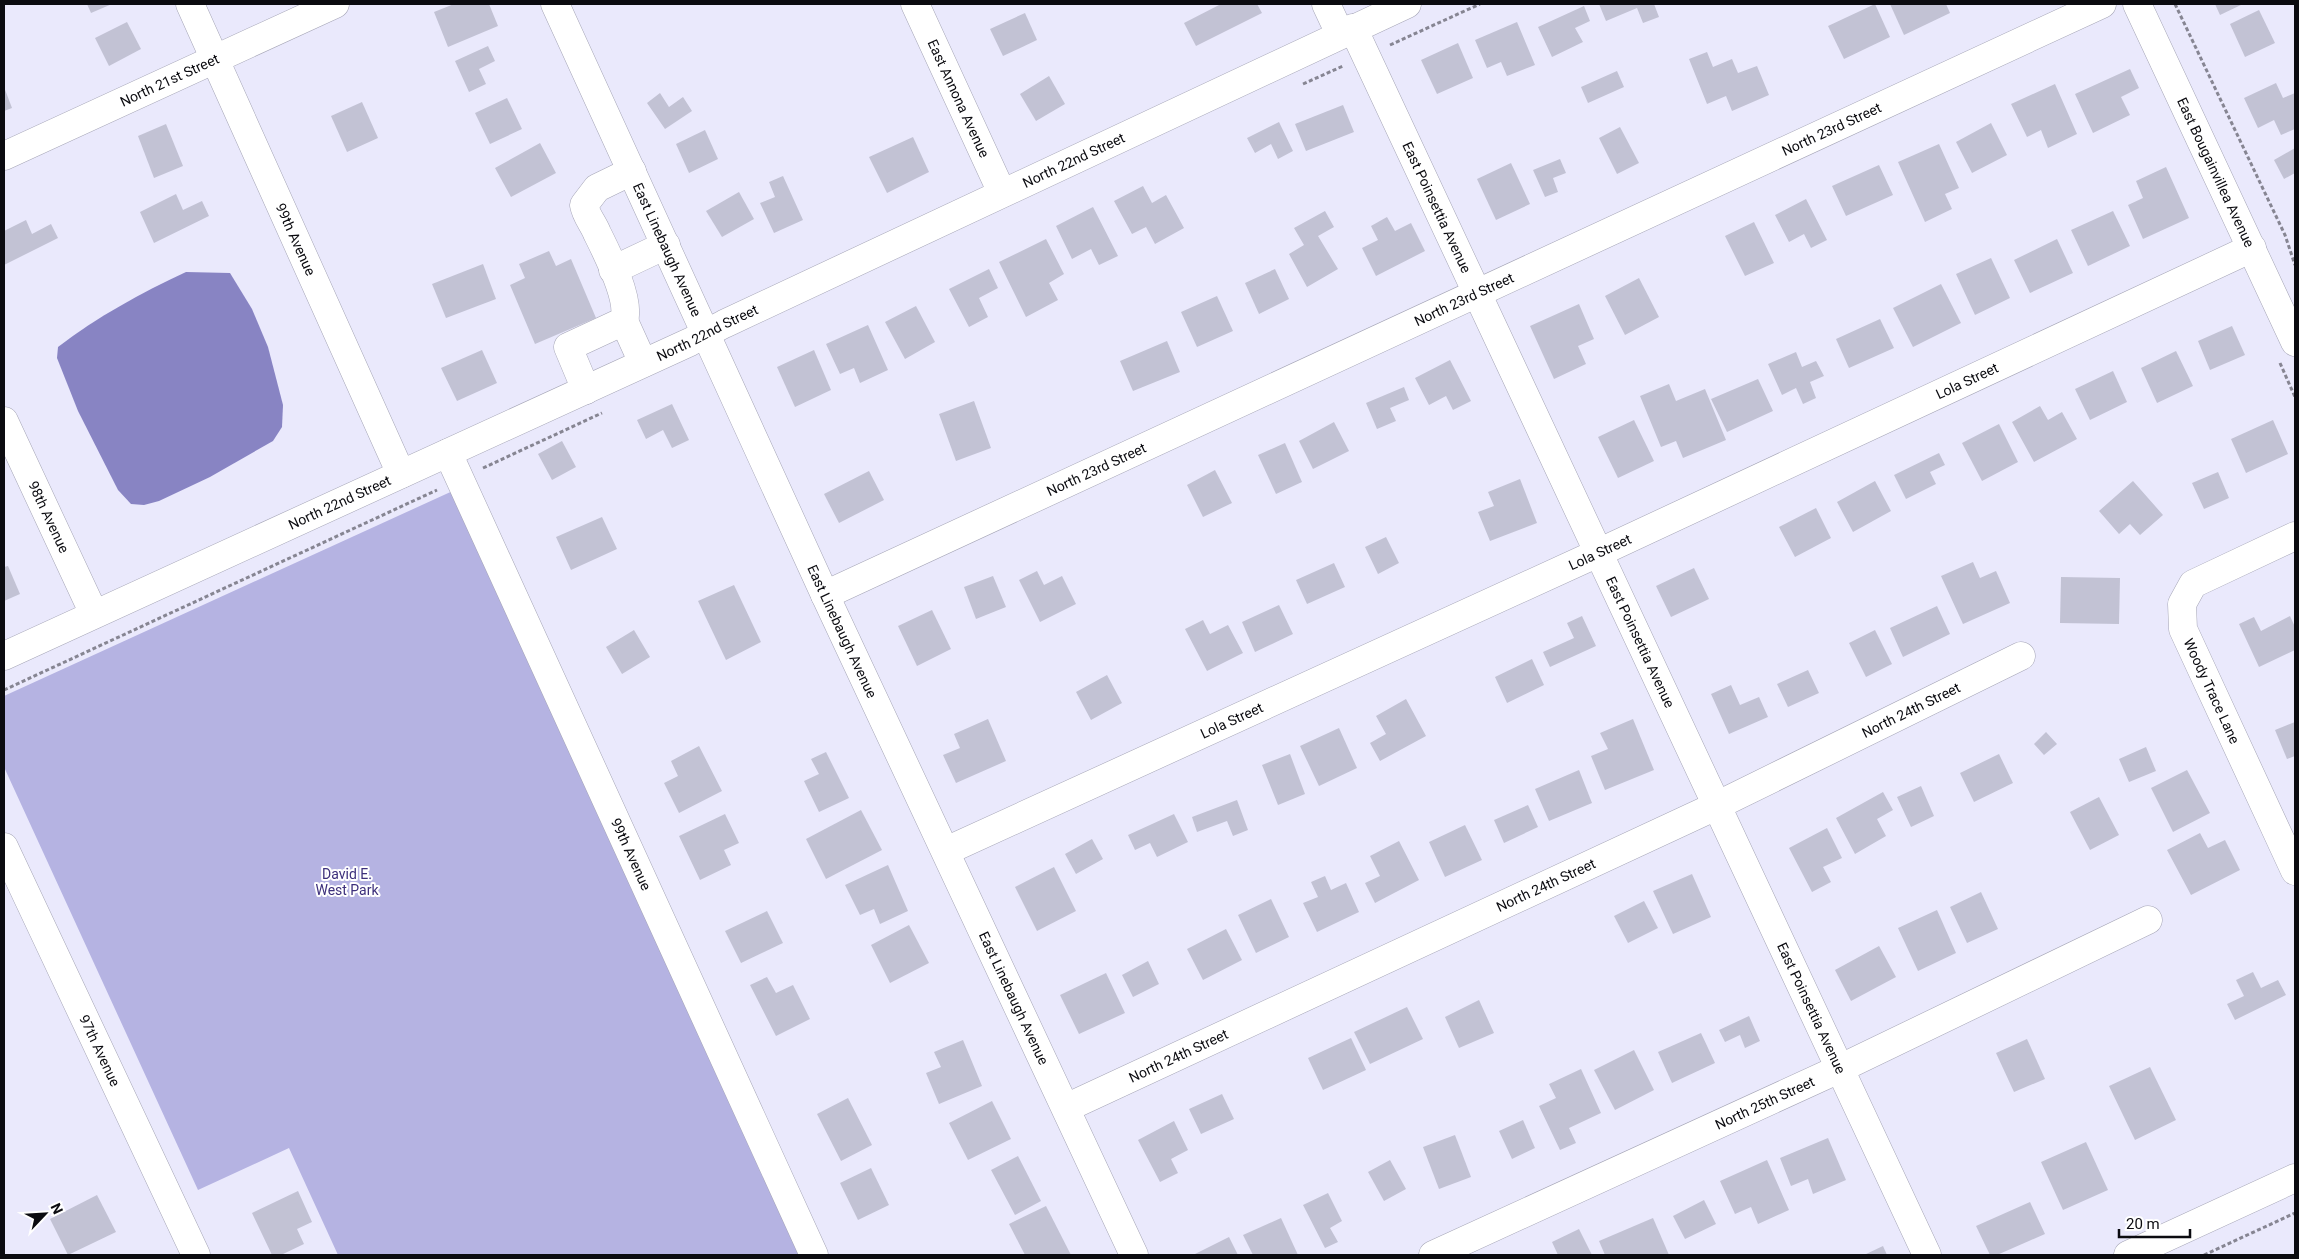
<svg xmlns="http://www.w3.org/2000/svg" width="2299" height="1259" font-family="Roboto,sans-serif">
<rect width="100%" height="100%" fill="#eae9fc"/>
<path fill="#b5b3e2" d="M457,489L808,1255H338L289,1148L198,1190L4,767V696Z"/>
<path fill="#8884c3" d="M186,272L230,273L252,309L268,347L283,405L282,427L273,441L210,477L159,501L144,505L131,504L118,490L78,411L57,358L58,347C97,317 141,293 186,272Z"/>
<g fill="#c2c2d4">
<path d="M87,4H112L91,13Z"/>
<path d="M454,4H489L498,26L448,47L434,12Z"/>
<path d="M1221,4H1257L1262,13L1196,46L1184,23Z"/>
<path d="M1599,4H1654L1659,17L1643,23L1637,8L1606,21Z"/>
<path d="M1875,4L1890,37L1844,59L1828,26Z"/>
<path d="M1890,4H1946L1950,13L1904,35Z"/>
<path d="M2215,4H2243L2220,15Z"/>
<path d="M1584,6L1590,21L1575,28L1583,42L1552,57L1538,27Z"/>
<path d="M2259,10L2275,43L2245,57L2230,24Z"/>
<path d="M1025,13L1037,40L1003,56L990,29Z"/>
<path d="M127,22L141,49L109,66L95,38Z"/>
<path d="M1517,22L1535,65L1507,76L1501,62L1487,68L1475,40Z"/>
<path d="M1458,43L1473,78L1437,94L1421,60Z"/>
<path d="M488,46L495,61L479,69L486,84L469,92L455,61Z"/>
<path d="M1707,52L1713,67L1732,59L1738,73L1757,66L1769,95L1732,111L1726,96L1707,104L1689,59Z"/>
<path d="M2130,69L2139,88L2121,97L2130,115L2093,133L2075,94Z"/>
<path d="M1617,71L1624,87L1588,103L1581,87Z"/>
<path d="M1049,76L1065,104L1036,121L1020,94Z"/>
<path d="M2276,83L2283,98L2295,93V129L2281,135L2274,120L2258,128L2244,98Z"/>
<path d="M2055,84L2077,134L2048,148L2041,130L2027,137L2011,104Z"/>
<path d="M4,87L12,108L4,111Z"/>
<path d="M660,93L669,107L683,97L692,111L665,129L647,103Z"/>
<path d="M507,98L522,129L490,144L475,113Z"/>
<path d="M362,102L378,138L347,152L331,116Z"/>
<path d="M1343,105L1354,132L1306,151L1295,124Z"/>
<path d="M1279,122L1293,151L1278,159L1271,144L1255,153L1247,138Z"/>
<path d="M1991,123L2007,155L1972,173L1956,142Z"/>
<path d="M166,124L183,166L154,178L138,136Z"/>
<path d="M1620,127L1639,163L1617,174L1599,138Z"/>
<path d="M705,130L718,159L689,173L676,144Z"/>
<path d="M913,137L929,172L887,193L869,157Z"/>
<path d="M540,143L556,173L511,197L495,168Z"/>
<path d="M1939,144L1959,188L1945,194L1952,209L1925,222L1898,162Z"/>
<path d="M2295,148V173L2284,179L2274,160Z"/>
<path d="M1560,159L1566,173L1553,178L1558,192L1545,197L1533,170Z"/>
<path d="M1511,163L1530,204L1496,220L1477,179Z"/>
<path d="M1879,165L1893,195L1846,216L1832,186Z"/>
<path d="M2166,167L2189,218L2143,239L2128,205L2143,198L2136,181Z"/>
<path d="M783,176L803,220L774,233L760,203L775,197L769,182Z"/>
<path d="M1143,186L1152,203L1166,195L1184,228L1155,244L1146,227L1132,234L1114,201Z"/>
<path d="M739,192L754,219L722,237L706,211Z"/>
<path d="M176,194L183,210L202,201L209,216L154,243L140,212Z"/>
<path d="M1806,199L1827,240L1811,248L1804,234L1789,242L1775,215Z"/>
<path d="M1093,207L1118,256L1099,265L1091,249L1072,259L1056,226Z"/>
<path d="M1325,211L1334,227L1318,236L1338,269L1307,287L1289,254L1304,245L1294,228Z"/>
<path d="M2113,211L2130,246L2088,266L2071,230Z"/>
<path d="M1387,217L1395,231L1411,223L1425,251L1376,276L1362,248L1378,240L1371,226Z"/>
<path d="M26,220L32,234L51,224L58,238L4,265V231Z"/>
<path d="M1754,222L1774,263L1745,276L1725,236Z"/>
<path d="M1046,239L1064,274L1049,283L1058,300L1026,317L999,262Z"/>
<path d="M2057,239L2073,273L2030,293L2014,260Z"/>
<path d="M549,251L556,266L571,259L596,318L535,344L510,285L525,278L519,264Z"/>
<path d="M1991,258L2010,298L1975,315L1956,274Z"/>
<path d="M483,264L496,299L446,318L432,284Z"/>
<path d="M989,269L998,288L979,298L988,317L969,327L949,289Z"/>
<path d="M1275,269L1289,299L1259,314L1245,283Z"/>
<path d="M1639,278L1659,317L1625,335L1605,296Z"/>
<path d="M1941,284L1961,323L1913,347L1893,308Z"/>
<path d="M1217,296L1233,331L1197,347L1181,312Z"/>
<path d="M1579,304L1594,339L1578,346L1586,364L1554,379L1530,326Z"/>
<path d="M916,306L935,342L905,359L885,322Z"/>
<path d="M1880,319L1894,348L1849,368L1836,339Z"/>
<path d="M868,325L888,370L860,383L854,368L840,374L826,344Z"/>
<path d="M2232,326L2245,355L2210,370L2198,341Z"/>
<path d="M1167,341L1180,372L1133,391L1120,361Z"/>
<path d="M482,350L497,383L457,401L441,368Z"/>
<path d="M814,350L831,390L795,407L777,367Z"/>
<path d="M2176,351L2193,386L2157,403L2141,368Z"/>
<path d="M1796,352L1802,367L1816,361L1824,376L1810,382L1816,398L1803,404L1796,388L1782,395L1768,364Z"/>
<path d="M1450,360L1471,401L1453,410L1446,396L1429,405L1415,378Z"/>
<path d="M2113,371L2127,402L2090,420L2075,389Z"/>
<path d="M1758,379L1773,411L1727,432L1711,399Z"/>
<path d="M1669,384L1676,401L1705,389L1726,440L1683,458L1676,441L1661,447L1640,396Z"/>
<path d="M1404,387L1409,400L1390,408L1396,421L1377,429L1366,403Z"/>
<path d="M974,401L991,448L956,461L939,414Z"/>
<path d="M672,404L689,440L672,448L663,430L646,439L637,420Z"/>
<path d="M2040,406L2048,420L2062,412L2077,439L2034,462L2012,422Z"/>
<path d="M1634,420L1654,461L1618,478L1598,437Z"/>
<path d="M2273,420L2288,454L2246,473L2231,439Z"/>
<path d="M1334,422L1349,451L1313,469L1299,441Z"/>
<path d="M1999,424L2018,462L1982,481L1962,443Z"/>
<path d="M562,441L576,467L552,480L538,454Z"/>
<path d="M1285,443L1302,482L1276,494L1258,455Z"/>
<path d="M1939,453L1945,465L1930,472L1936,484L1906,499L1894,475Z"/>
<path d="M1215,470L1232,503L1203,517L1187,485Z"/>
<path d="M869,471L884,500L839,523L824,494Z"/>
<path d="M2218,472L2229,498L2204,509L2192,483Z"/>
<path d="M1520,479L1537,523L1490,541L1478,512L1494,506L1488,492Z"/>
<path d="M1875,481L1891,511L1853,532L1837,502Z"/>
<path d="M2133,481L2163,515L2140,535L2130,524L2119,534L2099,511Z"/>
<path d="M1816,508L1831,538L1795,557L1779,527Z"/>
<path d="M602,517L617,549L571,570L556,537Z"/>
<path d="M1386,537L1399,563L1378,574L1365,547Z"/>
<path d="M1973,562L1980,578L1996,571L2010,603L1963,624L1941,576Z"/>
<path d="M1334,563L1345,587L1307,604L1296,580Z"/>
<path d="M8,566L20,594L4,601V567Z"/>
<path d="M1694,568L1709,599L1671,617L1656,586Z"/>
<path d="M1037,571L1044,585L1062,576L1076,604L1040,622L1019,580Z"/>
<path d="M993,576L1006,607L976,619L964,587Z"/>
<path d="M2061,577L2120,578L2119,624L2060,623Z"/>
<path d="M734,585L761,642L726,660L698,601Z"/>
<path d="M1279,605L1293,634L1255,652L1242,622Z"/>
<path d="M1937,606L1950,634L1903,657L1890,628Z"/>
<path d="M932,610L951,649L917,666L898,626Z"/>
<path d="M1582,616L1596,646L1550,667L1543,652L1574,638L1567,623Z"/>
<path d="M2290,616L2295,627V650L2259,667L2239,624L2254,617L2261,631Z"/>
<path d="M1203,620L1210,634L1228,625L1243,653L1207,671L1185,629Z"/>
<path d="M634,630L650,657L622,674L606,647Z"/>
<path d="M1875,630L1892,664L1866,677L1849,643Z"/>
<path d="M1532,659L1544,685L1507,703L1495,677Z"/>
<path d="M1808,670L1819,693L1788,707L1777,684Z"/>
<path d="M1107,675L1122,703L1091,720L1076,692Z"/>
<path d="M1731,685L1740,705L1759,697L1768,717L1729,734L1711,694Z"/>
<path d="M1406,699L1426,736L1380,761L1370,743L1386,734L1376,716Z"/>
<path d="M988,719L1006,761L956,783L943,755L960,748L954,734Z"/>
<path d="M1633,719L1654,770L1605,790L1591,756L1608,749L1600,733Z"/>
<path d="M2295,722V756L2287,759L2275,730Z"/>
<path d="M1339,728L1357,768L1319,786L1300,746Z"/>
<path d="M2046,732L2057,744L2044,755L2034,744Z"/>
<path d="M699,746L722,791L679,813L664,783L678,776L671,761Z"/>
<path d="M2146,747L2156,771L2129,782L2119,759Z"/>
<path d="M826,752L849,798L819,812L804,781L819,774L811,759Z"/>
<path d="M1290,754L1305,794L1278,805L1262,765Z"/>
<path d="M1999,754L2013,783L1974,802L1960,773Z"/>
<path d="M1579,770L1592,803L1549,821L1535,789Z"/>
<path d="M2187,770L2210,813L2173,832L2151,788Z"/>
<path d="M1921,786L1934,816L1911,827L1897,797Z"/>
<path d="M1883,792L1893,810L1877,819L1886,836L1855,854L1836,818Z"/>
<path d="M2099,797L2119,835L2090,850L2070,812Z"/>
<path d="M1237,800L1248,830L1233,836L1227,821L1197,832L1192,817Z"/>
<path d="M1528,805L1538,827L1504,843L1494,820Z"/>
<path d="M861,810L882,850L826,879L806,839Z"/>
<path d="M725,814L739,843L724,850L731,865L700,880L679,836Z"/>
<path d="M1174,814L1188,842L1157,857L1150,843L1135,850L1128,835Z"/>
<path d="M1465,825L1482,860L1445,877L1429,842Z"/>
<path d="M1827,828L1842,858L1823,867L1831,882L1812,892L1789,848Z"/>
<path d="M2200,833L2208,848L2225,840L2240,870L2191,895L2167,850Z"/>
<path d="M1092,839L1103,859L1076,874L1065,854Z"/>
<path d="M1399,841L1419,880L1375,903L1365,883L1380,876L1370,856Z"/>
<path d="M888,865L908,911L880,924L874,909L860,915L845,885Z"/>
<path d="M1054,867L1076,911L1037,931L1015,887Z"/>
<path d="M1692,874L1711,917L1673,934L1653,891Z"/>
<path d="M1325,876L1331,890L1346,883L1359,912L1317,932L1303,903L1318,897L1311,882Z"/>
<path d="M1981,892L1998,929L1967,943L1950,907Z"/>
<path d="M1271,899L1289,937L1256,953L1238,915Z"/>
<path d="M1644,901L1658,928L1628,943L1614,916Z"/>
<path d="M1937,910L1956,953L1918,971L1898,928Z"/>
<path d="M767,911L783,943L741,963L725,931Z"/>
<path d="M909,925L929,963L890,983L871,945Z"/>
<path d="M1226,929L1242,960L1203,980L1187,949Z"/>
<path d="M1879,946L1896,977L1851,1001L1835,970Z"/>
<path d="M1148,961L1159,984L1133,997L1122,975Z"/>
<path d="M2253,972L2261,988L2278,980L2286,995L2235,1020L2227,1004L2244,996L2236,980Z"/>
<path d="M1106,973L1125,1013L1079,1034L1060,995Z"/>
<path d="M767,977L776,993L793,985L810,1019L776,1036L750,985Z"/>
<path d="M1479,1000L1494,1033L1459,1048L1445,1017Z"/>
<path d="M1407,1007L1423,1039L1370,1064L1354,1032Z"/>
<path d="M1749,1016L1760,1041L1745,1048L1740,1035L1725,1042L1719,1030Z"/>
<path d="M1701,1033L1715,1063L1672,1083L1658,1052Z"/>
<path d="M1351,1038L1366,1070L1323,1090L1308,1058Z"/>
<path d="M2027,1039L2045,1079L2014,1092L1996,1053Z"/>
<path d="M963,1040L982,1086L939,1104L926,1073L941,1067L934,1052Z"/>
<path d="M1634,1050L1654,1090L1615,1110L1594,1070Z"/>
<path d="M2150,1067L2176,1120L2135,1140L2109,1086Z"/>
<path d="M1581,1069L1601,1113L1569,1128L1576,1143L1560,1150L1539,1106L1556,1098L1549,1084Z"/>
<path d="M1222,1094L1234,1119L1201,1134L1189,1109Z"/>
<path d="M848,1098L872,1145L841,1161L817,1114Z"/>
<path d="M992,1101L1011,1139L968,1160L949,1123Z"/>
<path d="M1523,1120L1535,1148L1512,1159L1499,1131Z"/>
<path d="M1174,1121L1188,1150L1171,1159L1178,1173L1160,1182L1138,1140Z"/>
<path d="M1455,1135L1471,1177L1439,1189L1423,1147Z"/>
<path d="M1828,1138L1846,1180L1813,1194L1808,1179L1791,1186L1780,1158Z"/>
<path d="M2086,1142L2108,1190L2063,1210L2041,1162Z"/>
<path d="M1018,1156L1041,1201L1015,1215L991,1170Z"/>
<path d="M1390,1160L1406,1189L1384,1201L1368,1172Z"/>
<path d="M1767,1160L1789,1210L1758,1224L1751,1207L1735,1214L1720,1181Z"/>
<path d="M871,1168L889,1205L858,1220L840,1183Z"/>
<path d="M298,1191L312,1222L297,1229L304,1244L281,1255H272L252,1213Z"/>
<path d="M1328,1193L1342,1221L1330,1228L1338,1242L1325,1248L1303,1205Z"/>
<path d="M97,1195L116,1232L68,1255L50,1219Z"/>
<path d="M1704,1200L1716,1224L1685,1239L1673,1216Z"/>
<path d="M2030,1202L2045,1234L1997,1255H1990L1976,1226Z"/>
<path d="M1046,1206L1071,1255H1025L1009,1224Z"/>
<path d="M1281,1218L1298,1255H1253L1243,1235Z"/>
<path d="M1653,1218L1669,1255H1605L1599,1241Z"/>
<path d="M1579,1229L1592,1255H1558L1552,1242Z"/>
<path d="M1229,1237L1238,1255H1193Z"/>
<path d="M1883,1246L1887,1255H1864Z"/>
</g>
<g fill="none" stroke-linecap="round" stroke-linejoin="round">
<defs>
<g id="minor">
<path id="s1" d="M190,4L401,474"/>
<path id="s2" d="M555,4L825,595L1134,1255"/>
<path id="s3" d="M915,4L1002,193"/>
<path d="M1326,4L1340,34"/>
<path id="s4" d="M2137,4L2295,342"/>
<path id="s5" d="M1353,28L1927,1255"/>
<path id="s6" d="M4,156L335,4"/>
<path d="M613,270L666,245"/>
<path d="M624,321L643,363"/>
<path d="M586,390L568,347L624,321C631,300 607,253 597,233C593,223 586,216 584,205L597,188L632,171"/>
<path id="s7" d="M4,421L94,614"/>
<path id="s8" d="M448,453L814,1255"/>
<path id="s9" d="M2295,536L2193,584L2182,604L2183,629L2295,871"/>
<path id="s10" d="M825,595L2102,4"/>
<path id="s11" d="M4,656L690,342L724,324L1407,4"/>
<path id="s12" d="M4,847L196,1255"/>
<path id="s13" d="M946,851L1598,553L2252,248"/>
<path id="s14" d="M1066,1108L1716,806L2021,656"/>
<path id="s15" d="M1433,1255L1839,1069L2148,920"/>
<path d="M2128,1255L2295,1178"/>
</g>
</defs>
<use href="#minor" stroke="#a5a5b6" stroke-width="29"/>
<g stroke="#868592" stroke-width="3" stroke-dasharray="4 2.5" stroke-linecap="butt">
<path d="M2175,4L2285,235L2295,265"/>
<path d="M1390,45L1480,4"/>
<path d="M1303,84L1343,66"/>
<path d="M2280,363L2295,397"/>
<path d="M483,468L602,413"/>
<path d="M4,690L437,490"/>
<path d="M2204,1255L2295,1213"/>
</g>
<use href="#minor" stroke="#fff" stroke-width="28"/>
</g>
<g text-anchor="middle" stroke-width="4" stroke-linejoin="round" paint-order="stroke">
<g font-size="14" fill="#0b0b10" stroke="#fff">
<text dy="5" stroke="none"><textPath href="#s6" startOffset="182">North 21st Street</textPath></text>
<text dy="5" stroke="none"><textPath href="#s3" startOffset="104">East Annona Avenue</textPath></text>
<text dy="5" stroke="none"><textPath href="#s10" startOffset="1109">North 23rd Street</textPath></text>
<text dy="5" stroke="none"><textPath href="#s11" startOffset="1179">North 22nd Street</textPath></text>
<text dy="5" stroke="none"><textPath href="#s4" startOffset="186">East Bougainvillea Avenue</textPath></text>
<text dy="5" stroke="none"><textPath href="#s5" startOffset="198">East Poinsettia Avenue</textPath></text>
<text dy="5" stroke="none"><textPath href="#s1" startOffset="258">99th Avenue</textPath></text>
<text dy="5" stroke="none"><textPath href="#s2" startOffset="270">East Linebaugh Avenue</textPath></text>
<text dy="5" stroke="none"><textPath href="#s10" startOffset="704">North 23rd Street</textPath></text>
<text dy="5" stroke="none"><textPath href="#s11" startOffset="774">North 22nd Street</textPath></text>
<text dy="5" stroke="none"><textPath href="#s13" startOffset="1124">Lola Street</textPath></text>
<text dy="5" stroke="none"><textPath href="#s10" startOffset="299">North 23rd Street</textPath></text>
<text dy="5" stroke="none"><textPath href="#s11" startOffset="369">North 22nd Street</textPath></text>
<text dy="5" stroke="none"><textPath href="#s7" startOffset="106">98th Avenue</textPath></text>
<text dy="5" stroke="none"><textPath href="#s13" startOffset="719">Lola Street</textPath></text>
<text dy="5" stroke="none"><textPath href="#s2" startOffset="690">East Linebaugh Avenue</textPath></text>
<text dy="5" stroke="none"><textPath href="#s5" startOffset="678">East Poinsettia Avenue</textPath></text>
<text dy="5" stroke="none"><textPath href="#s9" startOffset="229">Woody Trace Lane</textPath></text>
<text dy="5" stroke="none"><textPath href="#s14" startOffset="934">North 24th Street</textPath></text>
<text dy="5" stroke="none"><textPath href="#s13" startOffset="314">Lola Street</textPath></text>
<text dy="5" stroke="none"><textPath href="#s8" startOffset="441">99th Avenue</textPath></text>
<text dy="5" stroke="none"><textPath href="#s14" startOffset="529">North 24th Street</textPath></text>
<text dy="5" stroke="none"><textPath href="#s2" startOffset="1095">East Linebaugh Avenue</textPath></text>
<text dy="5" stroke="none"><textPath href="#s5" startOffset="1082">East Poinsettia Avenue</textPath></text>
<text dy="5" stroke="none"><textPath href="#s12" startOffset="225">97th Avenue</textPath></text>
<text dy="5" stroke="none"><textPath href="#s14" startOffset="124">North 24th Street</textPath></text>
<text dy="5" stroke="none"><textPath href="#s15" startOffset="365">North 25th Street</textPath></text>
</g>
<g font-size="14" fill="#3c2f7b" stroke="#fff">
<text x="347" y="879">David E.<tspan x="347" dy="16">West Park</tspan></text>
</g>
</g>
<rect width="2299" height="1259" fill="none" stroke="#0b0b10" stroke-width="10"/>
<g transform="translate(45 1214) rotate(65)" stroke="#ffffff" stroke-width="4" paint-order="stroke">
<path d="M0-4L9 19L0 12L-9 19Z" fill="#0b0b10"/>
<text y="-8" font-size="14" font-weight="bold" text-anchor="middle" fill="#0b0b10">N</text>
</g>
<path d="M2119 1229v8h71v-8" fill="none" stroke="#0b0b10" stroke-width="2.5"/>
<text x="2126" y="1229" font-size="15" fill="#0b0b10" stroke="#ffffff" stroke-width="4" paint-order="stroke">20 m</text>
</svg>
